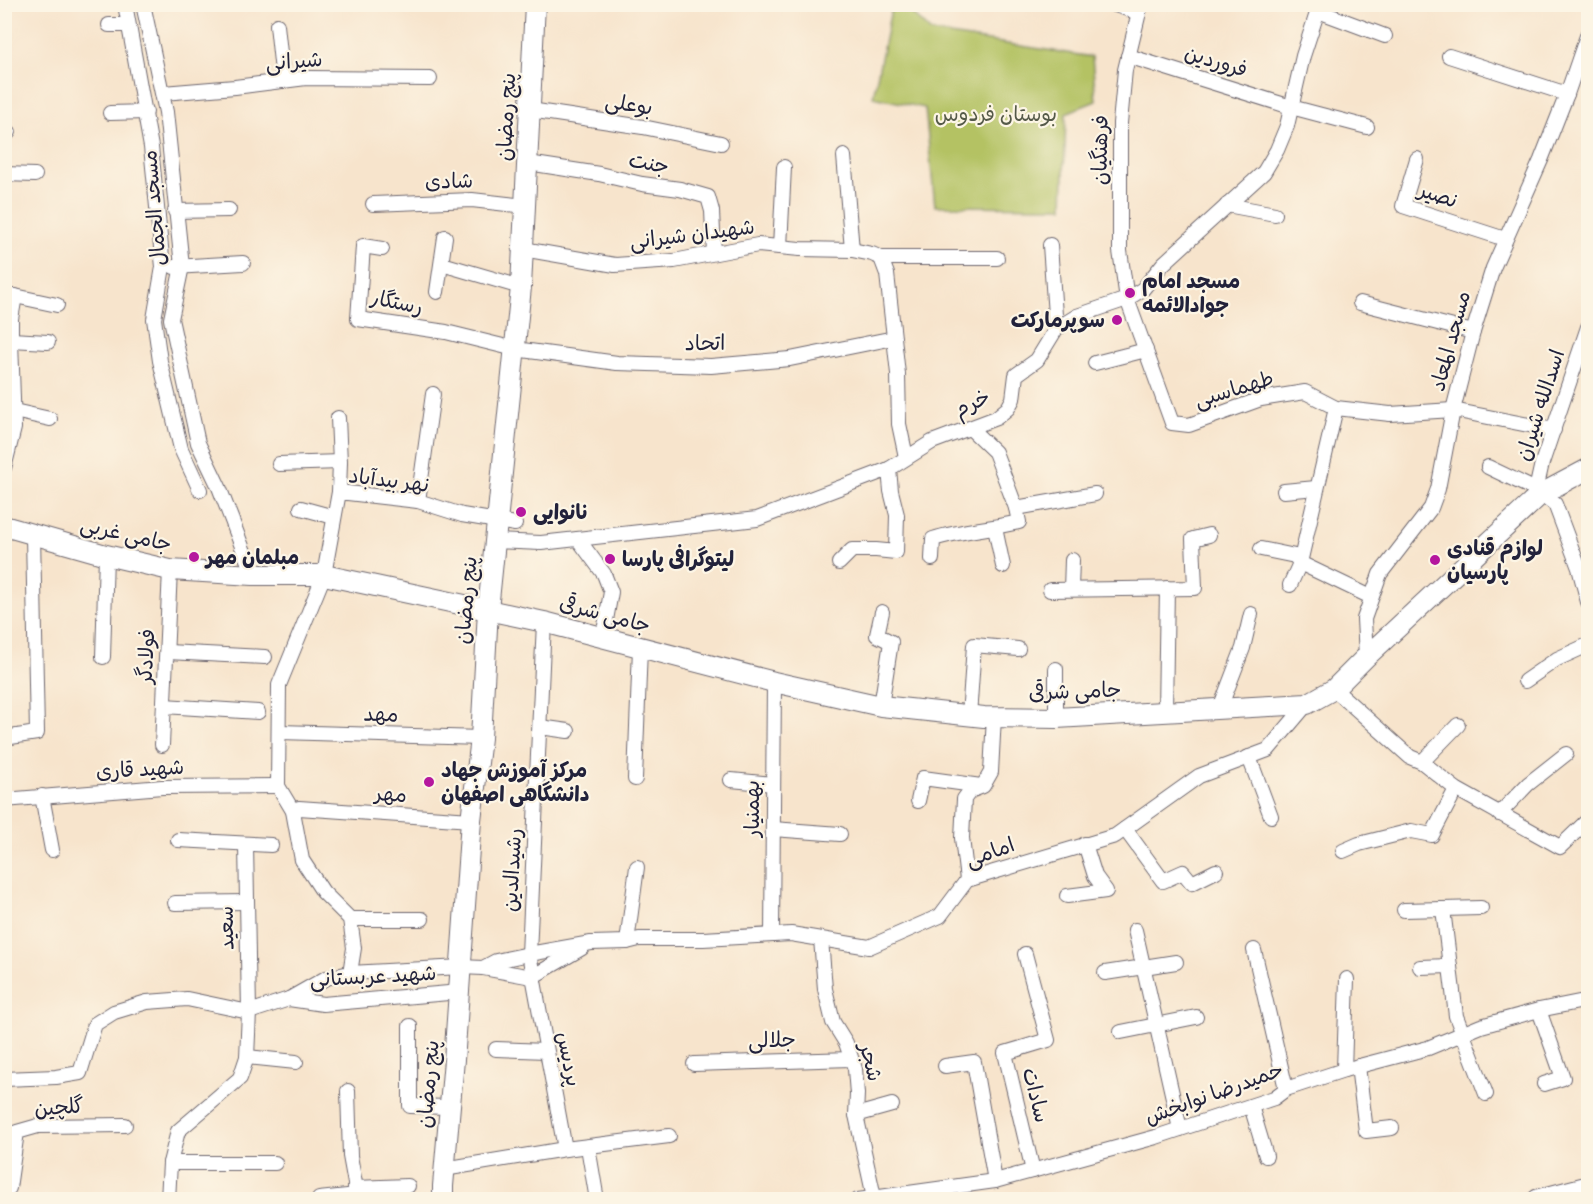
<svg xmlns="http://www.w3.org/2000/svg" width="1593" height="1204" font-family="Itim,'Playpen Sans Arabic',sans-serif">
<rect width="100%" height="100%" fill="#fcf5e5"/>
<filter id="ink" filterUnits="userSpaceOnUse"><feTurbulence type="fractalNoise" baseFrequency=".0167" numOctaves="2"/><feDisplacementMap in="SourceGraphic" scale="12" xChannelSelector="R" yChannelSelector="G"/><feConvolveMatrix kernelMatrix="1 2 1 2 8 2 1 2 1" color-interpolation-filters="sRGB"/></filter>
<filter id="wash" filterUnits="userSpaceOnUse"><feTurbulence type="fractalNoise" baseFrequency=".008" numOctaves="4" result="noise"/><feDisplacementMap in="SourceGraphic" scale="24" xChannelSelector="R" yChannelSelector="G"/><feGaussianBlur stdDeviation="1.35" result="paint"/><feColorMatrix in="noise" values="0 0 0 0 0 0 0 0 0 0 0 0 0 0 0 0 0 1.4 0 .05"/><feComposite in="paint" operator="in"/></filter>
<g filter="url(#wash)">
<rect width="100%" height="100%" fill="#f7e4cc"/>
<path fill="#b4c264" stroke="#6b7250" stroke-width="1.5" d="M902,4L931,32L1092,57L1096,101L1066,113L1063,207L935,206L925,108L873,97L892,5Z"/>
</g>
<g filter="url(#ink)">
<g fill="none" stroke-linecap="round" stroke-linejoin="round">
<defs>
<g id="street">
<path d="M125,4L151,147L163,267L154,319L160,361L181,449L200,490"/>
<path d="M143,4L166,112L182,266L171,319L198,443L219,487L253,575"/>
<path d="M1112,4L1139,13"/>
<path d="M1141,4L1125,70L1120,123V251L1127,299L1172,423L1189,425L1261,399L1305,392L1336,408L1390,414L1453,410L1554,430"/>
<path d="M1318,11L1385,36"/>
<path d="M109,25H128"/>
<path d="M277,25L283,81"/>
<path d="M1128,56L1291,107L1367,127"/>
<path d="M1449,56L1567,94"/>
<path d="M163,93L235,87L306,78L430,79"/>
<path d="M530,110L643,127L721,143"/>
<path d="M110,113L146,112"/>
<path d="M4,131L9,132"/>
<path d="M844,156L852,250"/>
<path d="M1417,159L1403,206L1505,239"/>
<path d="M528,163L599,174L642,184L680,189L708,197L712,211L714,253"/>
<path d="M4,174L35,175"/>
<path d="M373,204L472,200L525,206"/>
<path d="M1227,205L1275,214"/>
<path d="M175,211L229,210"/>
<path d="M1050,245L1056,329"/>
<path d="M780,247L784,167"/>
<path d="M382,249L363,246L358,319L446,332L515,349L617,363L711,366L790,359L894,338"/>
<path d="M523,249L615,265L674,261L758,245L800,249L852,250L872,254L881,258L887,274L898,374L899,424L906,457"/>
<path d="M881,258H997"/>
<path d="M442,264L521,287"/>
<path d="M174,267L243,263"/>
<path d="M437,292L445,237"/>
<path d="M4,296H15L57,305"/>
<path d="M1360,303L1473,332"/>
<path d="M1588,327L1542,463L1536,490L1555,504L1579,568L1588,602"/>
<path d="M11,340L48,342"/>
<path d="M1095,363L1146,350"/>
<path d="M14,411L50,419"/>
<path d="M338,418L340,462L339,492"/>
<path d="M971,429L995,452L1016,508L1095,494"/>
<path d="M279,464L340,462"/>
<path d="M1488,467L1536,490"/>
<path d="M4,468L14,428L11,340V319L15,296"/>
<path d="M1284,491L1316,488"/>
<path d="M418,501L433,394"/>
<path d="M301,508L334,517"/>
<path d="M995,528L1003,566"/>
<path d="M578,539L604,574L611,592L603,637"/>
<path d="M495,541L541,543L757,519L889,469L932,442L996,418L1008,408L1013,399L1016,375L1037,360L1056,329L1077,316L1127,299L1143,289L1163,264L1264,172L1277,150L1287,126L1303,56L1320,4"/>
<path d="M1261,549L1295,556L1300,563L1371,597"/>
<path d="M932,559L933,539C961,530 990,529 1019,522L1016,508"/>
<path d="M839,563L852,550H876L896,552L897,515L891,491L889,469"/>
<path d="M1290,585L1300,563L1336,408"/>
<path d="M1071,589L1072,560"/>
<path d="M1050,590L1195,588L1193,539L1209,535"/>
<path d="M544,622L529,954L565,1149"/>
<path d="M168,652L265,657"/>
<path d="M103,657L106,555"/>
<path d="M1366,657L1364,619L1380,574L1431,508L1438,489L1453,410L1473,332L1493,268L1541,160L1567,94L1588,33"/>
<path d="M1056,669V718"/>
<path d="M1525,681L1557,659L1588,645"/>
<path d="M1334,689L1410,757L1422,762L1456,789L1560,847L1588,820"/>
<path d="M164,706L258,712"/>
<path d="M881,706L891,642L877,635L882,612"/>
<path d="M1220,708L1243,648L1251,614"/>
<path d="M1165,711L1167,588"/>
<path d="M969,716L974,645L1018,649"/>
<path d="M540,727L568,731"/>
<path d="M280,732L481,738"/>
<path d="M4,738L37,733L33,535"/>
<path d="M162,745L170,570"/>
<path d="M1249,757L1271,816"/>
<path d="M1422,762L1458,725"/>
<path d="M635,779L640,648"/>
<path d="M731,780L773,784"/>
<path d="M42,796L52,850"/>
<path d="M4,800L162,787L278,786"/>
<path d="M918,801L923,778L981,786"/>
<path d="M293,811L299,808L471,820"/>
<path d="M1499,814L1528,784L1566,754"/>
<path d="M773,829L840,834"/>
<path d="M1125,829L1163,881L1183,872L1192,883L1216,871"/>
<path d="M178,840L271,845"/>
<path d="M1343,851L1359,844L1411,831L1432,835L1456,789"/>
<path d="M967,880L962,838L964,799L970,791L983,786L991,772L994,717"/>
<path d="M1067,896L1106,891L1095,876L1085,844"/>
<path d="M175,903L246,902"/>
<path d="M1443,909L1456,1016L1486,1094"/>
<path d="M1404,910L1481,908"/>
<path d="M350,919H422"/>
<path d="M1135,930L1180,1129"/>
<path d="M772,935L774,682"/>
<path d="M821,939L825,989L833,1022L846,1043L855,1069L857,1094L856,1115L874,1197"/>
<path d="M627,942L637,867"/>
<path d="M1254,950L1286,1089"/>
<path d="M1025,954L1048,1040L1005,1053L1033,1171"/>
<path d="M1420,967L1450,966"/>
<path d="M483,968L496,961L529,954L591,943L627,942L639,939H703L791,934L869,947L940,916L967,880L1115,836L1199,776L1268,750L1307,704"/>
<path d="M350,973L354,948L350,919L323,892L302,860L293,811L278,786L279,685L324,575L339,492L418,501L462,515L515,524"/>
<path d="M1105,973L1176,962"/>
<path d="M289,999L323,1004L460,992"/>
<path d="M1539,1010L1563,1078L1544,1084"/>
<path d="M410,1026V1106L450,1107"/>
<path d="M1121,1032L1196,1017"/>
<path d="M496,1049L546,1051"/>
<path d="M247,1057L296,1062"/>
<path d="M694,1064L851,1059"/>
<path d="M945,1066L974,1062L995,1181"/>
<path d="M1358,1066L1366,1131L1392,1128"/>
<path d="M1344,1070L1347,979"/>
<path d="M4,1079L56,1077L80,1073L95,1024L114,1012L147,1002L187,999L249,1012L289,999L326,978L350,973L461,967L483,968L532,977L582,948"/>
<path d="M348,1091L350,1156L358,1200"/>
<path d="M1251,1106L1266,1156"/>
<path d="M856,1115L892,1105"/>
<path d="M588,1147L597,1200"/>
<path d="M170,1163H275"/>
<path d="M444,1169L565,1149L669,1136"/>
<path d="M9,1188L17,1132L38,1126L125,1125"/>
<path d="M355,1188L408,1186"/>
<path d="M319,1199L357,1195"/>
<path d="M168,1200L170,1163L178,1131L240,1078L247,1057L249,1012L246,844"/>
<path d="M858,1200L995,1181L1156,1137L1274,1098L1286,1089L1344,1070L1428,1048L1481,1026L1539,1010L1579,1002H1588"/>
</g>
<g id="secondary">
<path d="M4,526L106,555L170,570L253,575H324L544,622L774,682L881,706L984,717L1056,718L1307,704L1334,689L1366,657L1541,494L1588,469"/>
<path d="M443,1200V1186L455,1048L471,820L481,738L488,610L521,287L535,4"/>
</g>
<path id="primary" d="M1538,1200L1588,1187"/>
</defs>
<use href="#street" stroke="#6d666e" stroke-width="16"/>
<use href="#secondary" stroke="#6d666e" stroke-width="22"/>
<use href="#primary" stroke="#6d666e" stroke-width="23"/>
<use href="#street" stroke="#fff" stroke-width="14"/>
<use href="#secondary" stroke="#fff" stroke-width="20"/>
<use href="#primary" stroke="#fff" stroke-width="21"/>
</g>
</g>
<g fill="#b5179e" stroke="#fcf5e5" stroke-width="2">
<circle cx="1130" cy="293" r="6"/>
<circle cx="1117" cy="320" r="6"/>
<circle cx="521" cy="512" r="6"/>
<circle cx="194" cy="557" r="6"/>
<circle cx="610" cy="559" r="6"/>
<circle cx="1435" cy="560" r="6"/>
<circle cx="429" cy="782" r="6"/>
</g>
<g text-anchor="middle" stroke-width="4.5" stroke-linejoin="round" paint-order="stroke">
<g font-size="21" fill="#22223b" stroke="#fcf5e5">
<text transform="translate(294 61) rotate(-4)" y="7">شیرانی</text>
<text transform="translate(1216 61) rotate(17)" y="7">فروردین</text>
<text transform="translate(629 104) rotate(9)" y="7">بوعلی</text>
<text transform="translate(506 117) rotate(-87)" y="7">پنج رمضان</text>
<text transform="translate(1100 150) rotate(-89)" y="7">فرهنگیان</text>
<text transform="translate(649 163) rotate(10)" y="7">جنت</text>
<text transform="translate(449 181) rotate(-1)" y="7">شادی</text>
<text transform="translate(1438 195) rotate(19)" y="7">نصیر</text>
<text transform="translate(154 208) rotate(-95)" y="7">مسجد الجمال</text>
<text transform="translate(692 234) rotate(-7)" y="7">شهیدان شیرانی</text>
<text transform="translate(397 302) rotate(12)" y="7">رستگار</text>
<text transform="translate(1450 341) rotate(-75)" y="7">مسجد المعاد</text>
<text transform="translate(705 343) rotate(-1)" y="7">اتحاد</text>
<text transform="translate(1234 389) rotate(-17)" y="7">طهماسبی</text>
<text transform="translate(972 403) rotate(-26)" y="7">خرم</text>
<text transform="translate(1540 405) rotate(-72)" y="7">اسدالله شیران</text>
<text transform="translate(389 480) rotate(7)" y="7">نهر بیدآباد</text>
<text transform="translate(126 534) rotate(13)" y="7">جامی غربی</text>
<text transform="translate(466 600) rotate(-85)" y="7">پنج رمضان</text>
<text transform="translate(605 614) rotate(15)" y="7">جامی شرقی</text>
<text transform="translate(146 656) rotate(-87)" y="7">فولادگر</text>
<text transform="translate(1075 691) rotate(-2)" y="7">جامی شرقی</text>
<text transform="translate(381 714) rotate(2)" y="7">مهد</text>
<text transform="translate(140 769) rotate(-3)" y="7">شهید قاری</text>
<text transform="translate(391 794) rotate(4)" y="7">مهر</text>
<text transform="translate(752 809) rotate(-90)" y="7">بهمنیار</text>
<text transform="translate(990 852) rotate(-20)" y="7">امامی</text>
<text transform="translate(512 870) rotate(-87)" y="7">رشیدالدین</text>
<text transform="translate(226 928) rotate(-91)" y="7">سعید</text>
<text transform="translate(373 976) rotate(-3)" y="7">شهید عربستانی</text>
<text transform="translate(772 1040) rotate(-2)" y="7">جلالی</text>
<text transform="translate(569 1059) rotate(79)" y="7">پردیس</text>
<text transform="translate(871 1062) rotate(76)" y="7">شجر</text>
<text transform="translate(428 1084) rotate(-85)" y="7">پنج رمضان</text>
<text transform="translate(1214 1093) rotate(-20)" y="7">حمیدرضا نوابخش</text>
<text transform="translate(1036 1095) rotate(76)" y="7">سادات</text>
<text transform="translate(59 1107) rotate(-4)" y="7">گلچین</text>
</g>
<g font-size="21" fill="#555a49" stroke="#fcf5e5">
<text x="996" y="121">بوستان فردوس</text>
</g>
<g font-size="21" font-weight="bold" fill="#22223b" stroke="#fcf5e5" text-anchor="start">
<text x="1142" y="288">مسجد امام<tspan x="1142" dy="24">جوادالائمه</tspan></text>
<text x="1105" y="327" text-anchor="end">سوپرمارکت</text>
<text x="533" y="519">نانوایی</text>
<text x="1447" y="555">لوازم قنادی<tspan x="1447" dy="24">پارسیان</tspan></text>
<text x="206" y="564">مبلمان مهر</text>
<text x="622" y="566">لیتوگرافی پارسا</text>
<text x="441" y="777">مرکز آموزش جهاد<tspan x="441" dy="24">دانشگاهی اصفهان</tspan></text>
</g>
</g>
<rect width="1593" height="1204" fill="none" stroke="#fcf5e5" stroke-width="24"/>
</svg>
